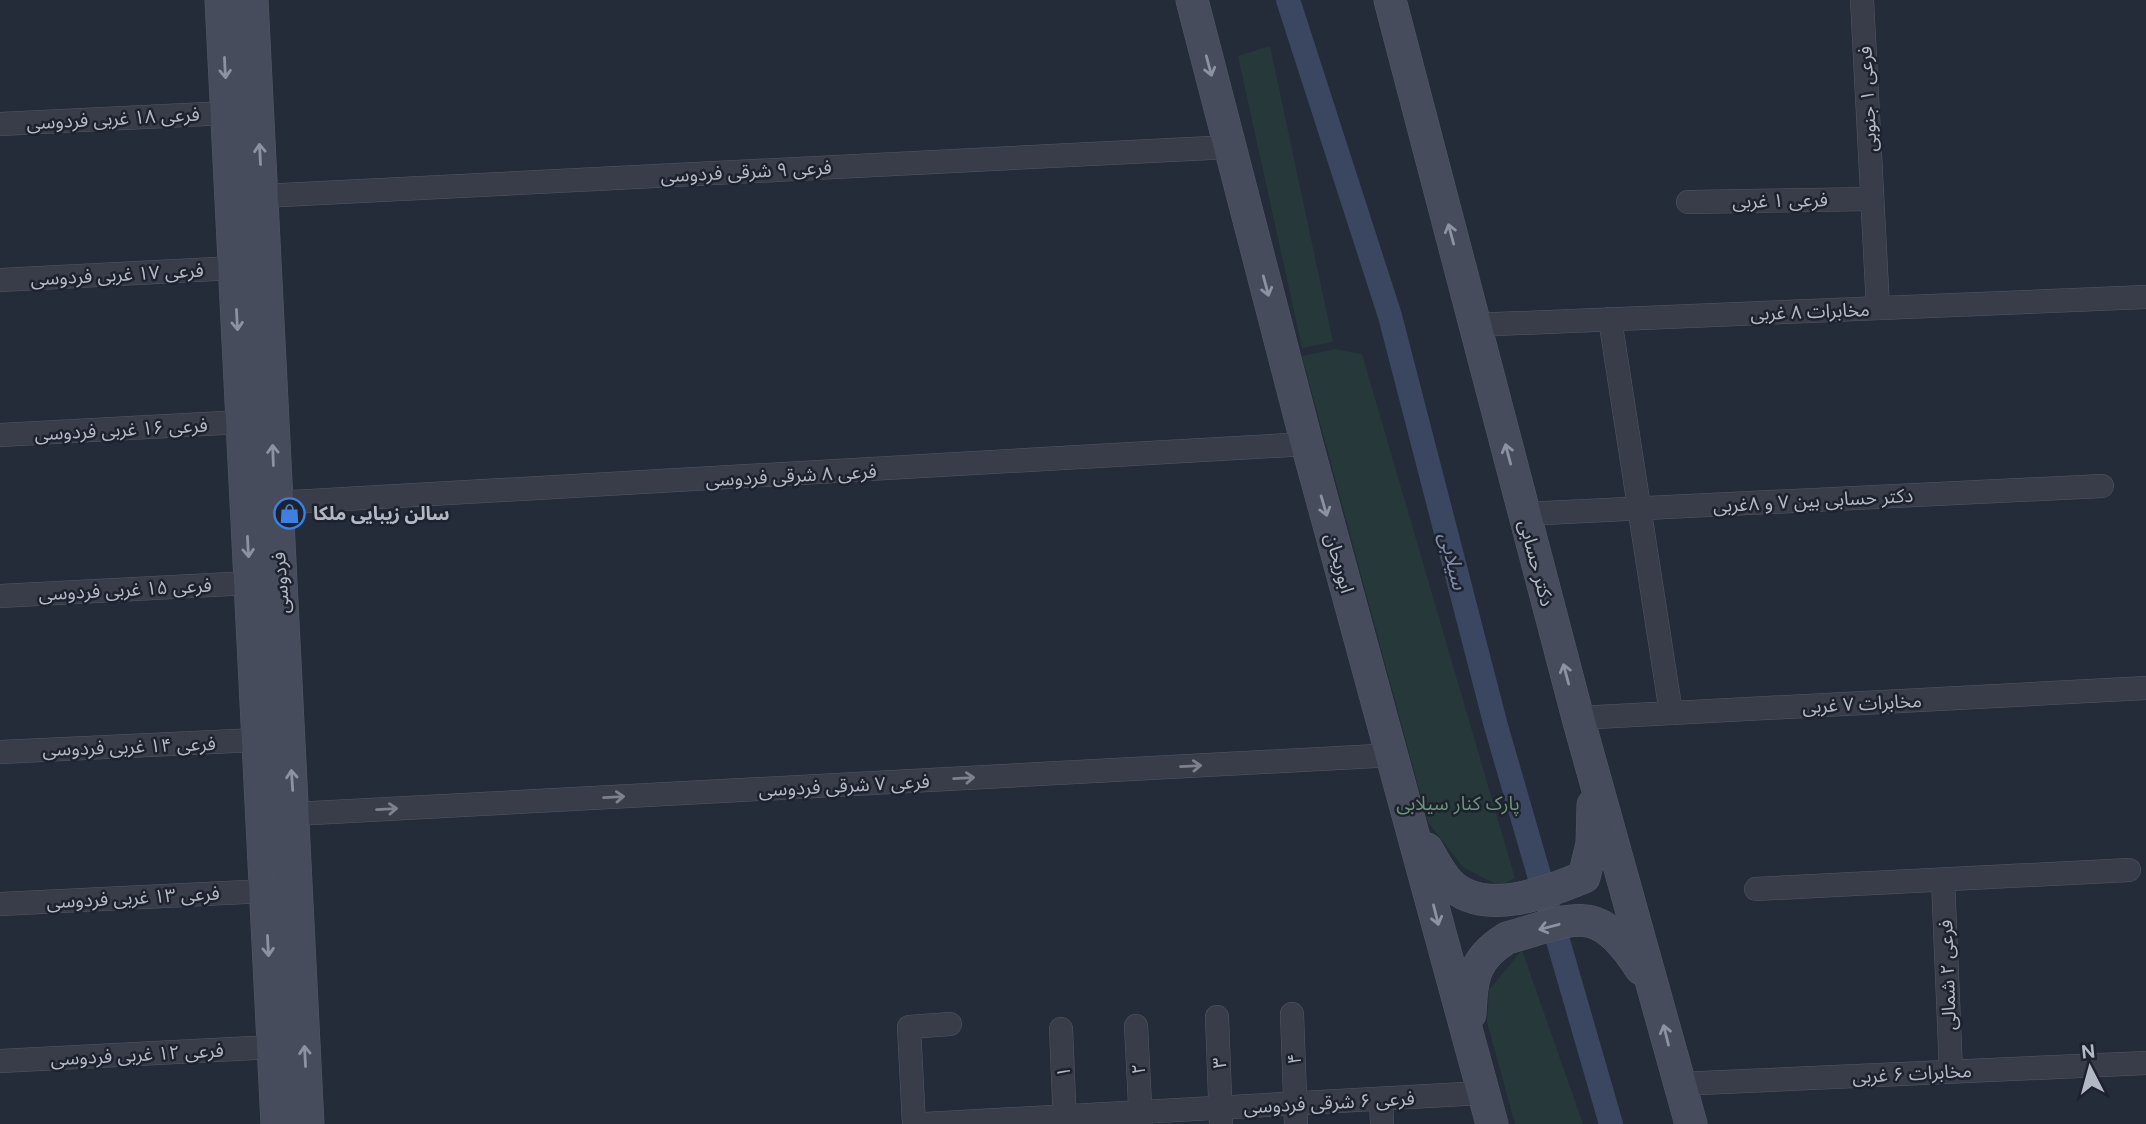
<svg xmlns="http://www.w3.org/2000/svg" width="2146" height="1124" font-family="'DM Sans','Noto Sans Arabic',sans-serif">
<rect width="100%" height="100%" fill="#242b39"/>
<g fill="#27383b">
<path d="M1270,46L1333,342L1302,348L1238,56Z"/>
<path d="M1335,349L1362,354L1515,878L1499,886L1463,867L1428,822L1302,356Z"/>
<path d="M1522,950L1583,1124H1515L1487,1022L1489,990Z"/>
</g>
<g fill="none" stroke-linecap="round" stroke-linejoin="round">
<path stroke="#3b4761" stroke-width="24" d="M1288,0L1390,316L1496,726L1611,1124"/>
<defs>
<g id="street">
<path d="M1862,0L1878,308"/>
<path d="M0,124L227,113"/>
<path d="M262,196L1230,147"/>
<path d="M1688,202L1872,199"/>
<path d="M0,280L235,268"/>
<path d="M1610,319L1671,713"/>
<path d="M1474,325L2146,297"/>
<path d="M0,435L242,422"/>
<path d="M275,503L1307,444"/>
<path d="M1524,514L2102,486"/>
<path d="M0,596L250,583"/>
<path d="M1578,718L2146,688"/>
<path d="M0,752L258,740"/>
<path d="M294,814L1394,755"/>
<path d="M1943,880L1951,1071"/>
<path d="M1756,889L2129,870"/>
<path d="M0,904L265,891"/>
<path d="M1292,1014L1296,1124"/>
<path d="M1217,1017L1221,1124"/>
<path d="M1136,1026L1141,1124"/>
<path d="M1061,1029L1065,1124"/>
<path d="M0,1061L273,1047"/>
<path d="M1679,1084L2146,1063"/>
<path d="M1381,1099L1382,1124"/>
<path d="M914,1124L909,1027L950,1024"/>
<path d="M925,1124L1482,1093"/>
</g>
<g id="secondary">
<path d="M221,0L277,1124"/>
<path d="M252,0L308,1124"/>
<path d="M1192,0L1307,444L1492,1124"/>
<path d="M1390,0L1578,718L1691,1124"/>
<path d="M1427,849C1433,860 1440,873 1448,882C1482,918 1546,893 1584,877L1592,844L1593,805"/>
<path d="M1470,1014C1472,978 1473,959 1507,938C1576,919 1597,900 1641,969"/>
</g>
</defs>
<use href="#street" stroke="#535864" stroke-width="24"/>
<use href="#secondary" stroke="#535864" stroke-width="33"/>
<use href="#street" stroke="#383d49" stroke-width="23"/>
<use href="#secondary" stroke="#464c5c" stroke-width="32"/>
</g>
<defs><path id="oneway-shaft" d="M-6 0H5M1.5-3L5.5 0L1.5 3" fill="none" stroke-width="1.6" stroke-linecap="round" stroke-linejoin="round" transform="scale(1.75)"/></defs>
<g stroke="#8d92a0">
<use href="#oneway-shaft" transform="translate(1209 66) rotate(75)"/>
<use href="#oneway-shaft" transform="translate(225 68) rotate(87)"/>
<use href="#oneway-shaft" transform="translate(260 154) rotate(-93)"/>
<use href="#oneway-shaft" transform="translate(1451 234) rotate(-105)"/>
<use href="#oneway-shaft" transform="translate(1266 286) rotate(75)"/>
<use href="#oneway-shaft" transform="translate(237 320) rotate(87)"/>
<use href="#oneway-shaft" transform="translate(1508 454) rotate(-105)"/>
<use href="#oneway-shaft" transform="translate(273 455) rotate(-92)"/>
<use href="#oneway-shaft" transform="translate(1324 506) rotate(74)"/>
<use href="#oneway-shaft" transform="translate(248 547) rotate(87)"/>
<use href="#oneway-shaft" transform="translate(1566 674) rotate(-105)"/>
<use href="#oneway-shaft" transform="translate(292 780) rotate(-94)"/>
<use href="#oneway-shaft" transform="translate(1436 915) rotate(76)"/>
<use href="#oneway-shaft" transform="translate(1549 927) rotate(165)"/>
<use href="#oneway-shaft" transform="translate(268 946) rotate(87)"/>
<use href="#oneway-shaft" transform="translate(1666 1035) rotate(-104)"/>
<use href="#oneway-shaft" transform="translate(305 1056) rotate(-93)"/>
</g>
<g stroke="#7c818d">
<use href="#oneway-shaft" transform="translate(1191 766) rotate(-3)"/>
<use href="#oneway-shaft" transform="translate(964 778) rotate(-3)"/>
<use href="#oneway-shaft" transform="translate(614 797) rotate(-3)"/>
<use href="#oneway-shaft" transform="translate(387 809) rotate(-3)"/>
</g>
<defs>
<symbol id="shop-ring" viewBox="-11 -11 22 22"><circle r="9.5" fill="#1d222e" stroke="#3f7fe0" stroke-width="1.5"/><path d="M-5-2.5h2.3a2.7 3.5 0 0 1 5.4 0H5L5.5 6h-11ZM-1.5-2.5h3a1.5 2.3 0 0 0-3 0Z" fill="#3f7fe0"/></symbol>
</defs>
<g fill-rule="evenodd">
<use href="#shop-ring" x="272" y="496" width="35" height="35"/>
</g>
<g text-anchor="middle" stroke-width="5" stroke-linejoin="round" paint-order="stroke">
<g font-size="19" fill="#b3b8c5" stroke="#1d222e">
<text transform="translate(1867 99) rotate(-93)" y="7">فرعی ۱ جنوبی</text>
<text transform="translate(113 118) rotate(-3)" y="7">فرعی ۱۸ غربی فردوسی</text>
<text transform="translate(746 171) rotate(-3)" y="7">فرعی ۹ شرقی فردوسی</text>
<text transform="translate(1780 200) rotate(-1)" y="7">فرعی ۱ غربی</text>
<text transform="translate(117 274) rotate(-3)" y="7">فرعی ۱۷ غربی فردوسی</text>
<text transform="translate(1810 311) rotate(-2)" y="7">مخابرات ۸ غربی</text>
<text transform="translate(121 429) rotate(-3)" y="7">فرعی ۱۶ غربی فردوسی</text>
<text transform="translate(791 475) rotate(-3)" y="7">فرعی ۸ شرقی فردوسی</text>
<text transform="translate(1813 500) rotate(-3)" y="7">دکتر حسابی بین ۷ و ۸غربی</text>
<text transform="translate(1340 563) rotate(74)" y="7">ابوریحان</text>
<text transform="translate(1537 563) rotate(75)" y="7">دکتر حسابی</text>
<text transform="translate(280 583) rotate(-94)" y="7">فردوسی</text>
<text transform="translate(125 589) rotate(-3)" y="7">فرعی ۱۵ غربی فردوسی</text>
<text transform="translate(1862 703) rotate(-3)" y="7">مخابرات ۷ غربی</text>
<text transform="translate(129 746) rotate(-2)" y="7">فرعی ۱۴ غربی فردوسی</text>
<text transform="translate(844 785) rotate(-3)" y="7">فرعی ۷ شرقی فردوسی</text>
<text transform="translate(133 897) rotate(-3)" y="7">فرعی ۱۳ غربی فردوسی</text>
<text transform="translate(1947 975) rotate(-92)" y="7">فرعی ۲ شمالی</text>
<text transform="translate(137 1054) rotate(-3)" y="7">فرعی ۱۲ غربی فردوسی</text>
<text transform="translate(1294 1059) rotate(-91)" y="7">۴</text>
<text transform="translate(1219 1063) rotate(-93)" y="7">۳</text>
<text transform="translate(1138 1069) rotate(-93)" y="7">۲</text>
<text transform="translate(1063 1072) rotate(-93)" y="7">۱</text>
<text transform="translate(1912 1073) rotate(-3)" y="7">مخابرات ۶ غربی</text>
<text transform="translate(1329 1102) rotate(-3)" y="7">فرعی ۶ شرقی فردوسی</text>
</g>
<g font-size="19" font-weight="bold" fill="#b3b8c5" stroke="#1d222e" text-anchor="start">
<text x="313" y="520">سالن زیبایی ملکا</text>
</g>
<g font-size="19" fill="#6c947a" stroke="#1d222e">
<text x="1458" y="810">پارک کنار سیلابی</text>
</g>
<g font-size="21" font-style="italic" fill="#7d8caa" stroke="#1d222e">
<text transform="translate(1453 561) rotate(76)" y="7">سیلابی</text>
</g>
</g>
<g transform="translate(2090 1068) rotate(354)" stroke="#1d222e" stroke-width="5" paint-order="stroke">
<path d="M0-5L12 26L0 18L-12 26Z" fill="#b3b8c5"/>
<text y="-10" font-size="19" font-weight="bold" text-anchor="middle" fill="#b3b8c5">N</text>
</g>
</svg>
